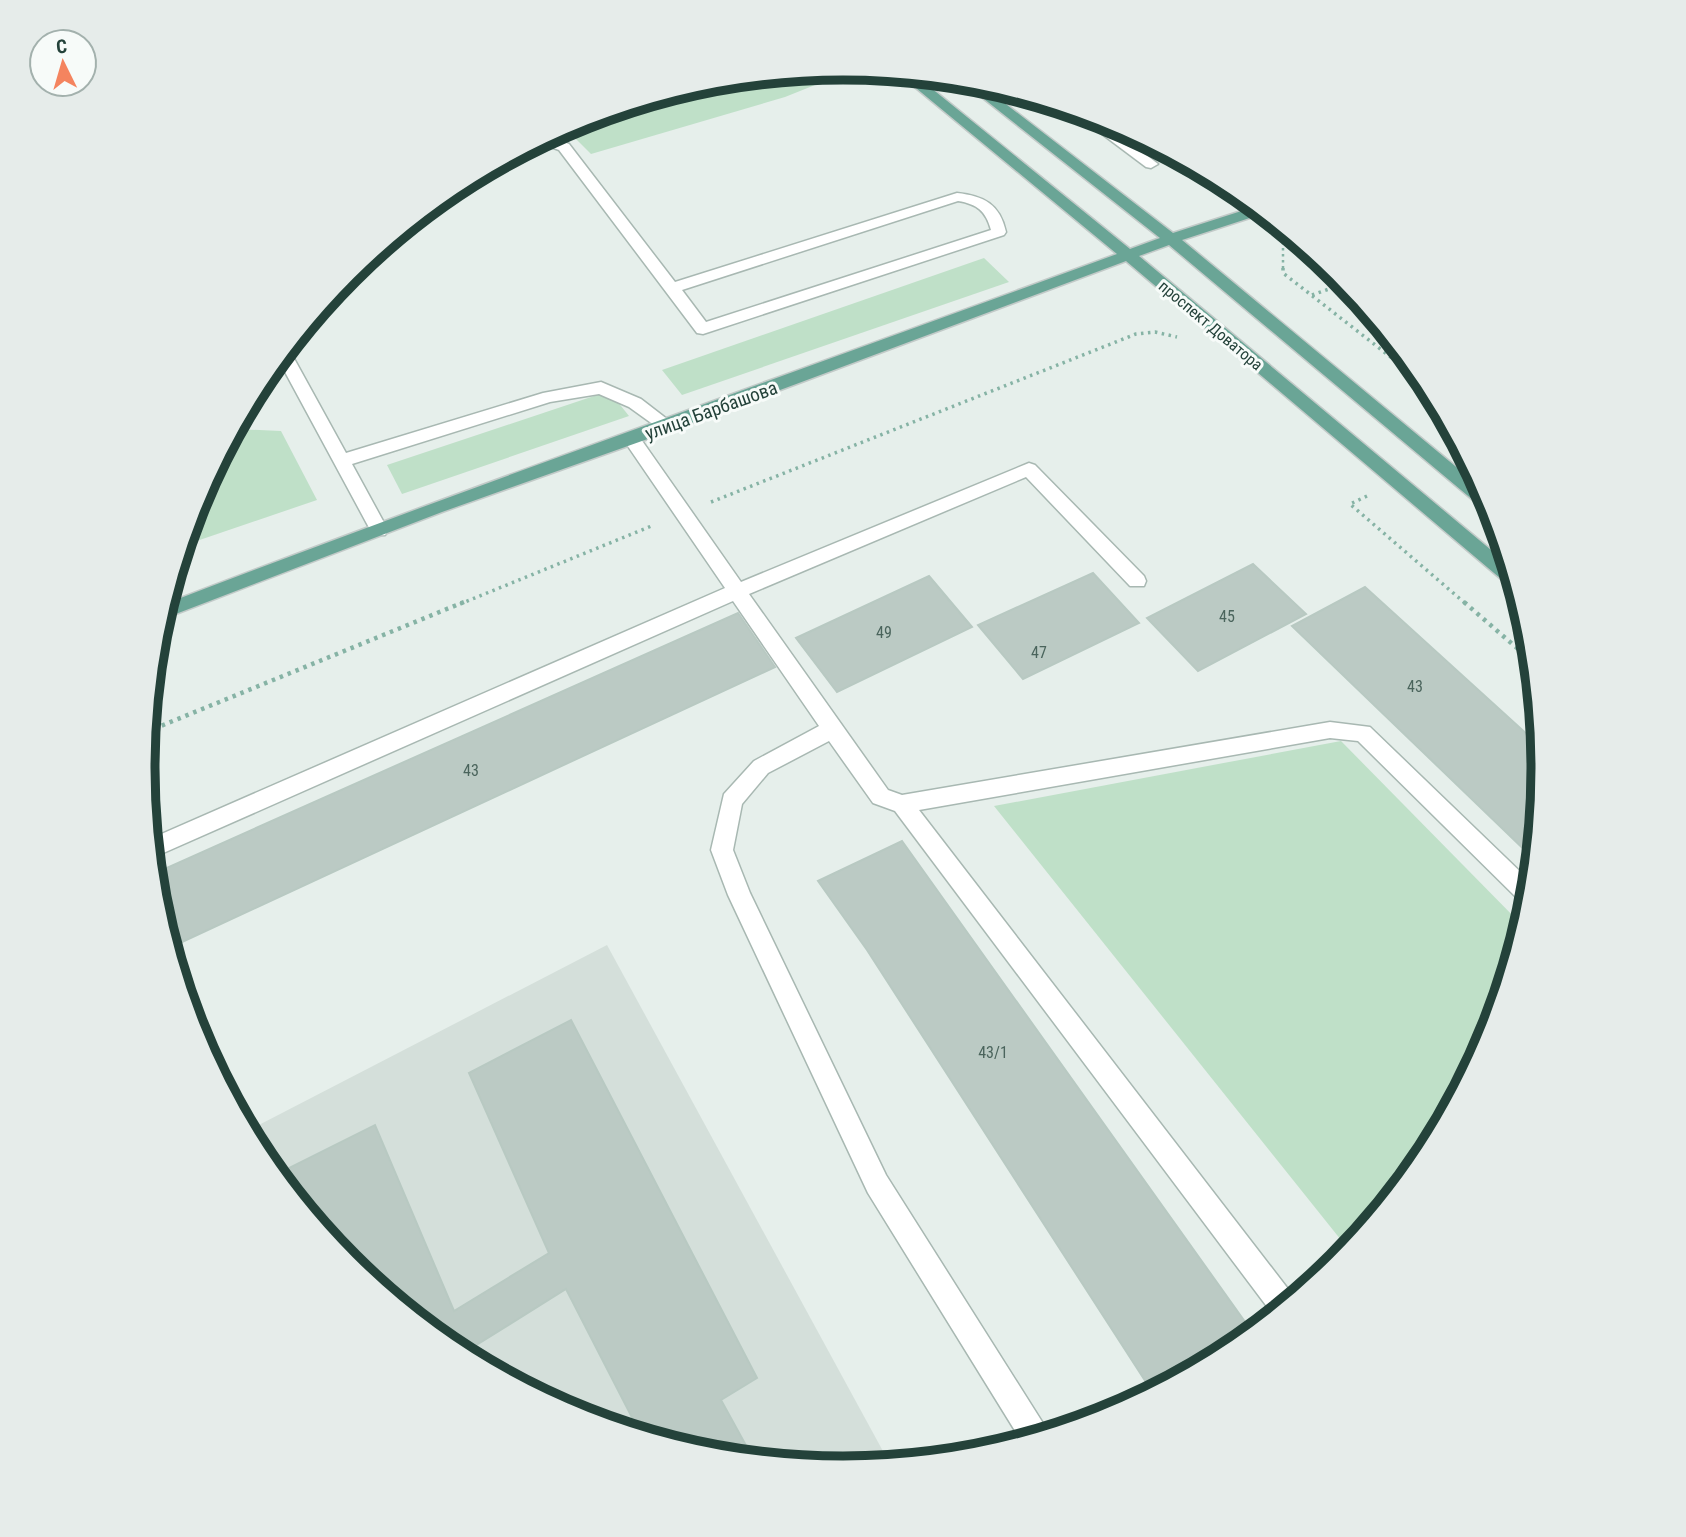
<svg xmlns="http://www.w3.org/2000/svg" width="1686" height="1537" font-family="'Roboto Condensed',sans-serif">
<rect width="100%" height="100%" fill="#e6efeb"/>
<path fill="#d4dfda" d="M607,945L890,1464L843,1469L706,1455L575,1415L454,1351L348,1263L261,1157L247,1131Z"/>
<g fill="#bfe0c8">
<path d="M843,68L855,69L785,97L591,154L564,127L575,121L707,82Z"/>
<path d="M984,258L1009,282L682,395L662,370Z"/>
<path d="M609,391L629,416L402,494L387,465Z"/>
<path d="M234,429L281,431L317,500L182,546L196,500Z"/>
<path d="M1341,741L1523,926L1490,1037L1425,1158L1349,1250L994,806Z"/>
</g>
<g fill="#bbcac4" stroke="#b8c9c2" stroke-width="2">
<path d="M1253,564L1306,614L1198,671L1147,618Z"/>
<path d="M1093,573L1139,623L1023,679L978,625Z"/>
<path d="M929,576L972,627L837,692L796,638Z"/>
<path d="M1365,587L1541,747L1543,769L1534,859L1292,626Z"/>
<path d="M738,613L775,667L169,948L156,905L153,874Z"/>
<path d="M902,841L1253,1333L1232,1351L1153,1393L867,950L818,881Z"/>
<path d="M571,1020L757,1378L721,1400L754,1460L706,1455L641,1435L566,1289L470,1349L476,1362L454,1351L348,1263L275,1175L375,1125L454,1311L549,1253L469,1073Z"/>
</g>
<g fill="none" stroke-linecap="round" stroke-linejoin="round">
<defs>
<g id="service">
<path d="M548,136L569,144L675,282L957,193C984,196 1000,204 1006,232L1004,235L703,334L697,333L559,150L537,142ZM958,201C977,204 986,211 991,230L706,322L682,290Z"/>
<path d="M286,349L291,353L346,453L543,393L601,382L641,399L676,426L667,432L661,430L629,407L599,394L550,402L352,464L388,530L385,535H373L278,359Z"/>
<path d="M632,433L638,435L741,582L1029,463L1035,465L1144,576L1146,581L1144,586H1130L1026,477L749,594L888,790L902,795L1330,722L1370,727L1532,883L1529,906L1523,904L1358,741L1330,738L919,810L1295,1298L1274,1316L895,811L873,803L829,741L768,773L742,804L733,850L750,893L886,1175L1046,1428L1049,1434L1022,1442L868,1193L728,895L711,850L724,794L754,761L819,726L733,601L152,858L150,839L725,588L623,439Z"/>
</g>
<path id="minor" d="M1077,111L1098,118L1158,164L1151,168L1146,167L1078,116Z"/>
<path id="primary" d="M899,74L915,75L1130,249L1160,238L960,80L976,81L1173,233L1257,206L1265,213L1182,240L1484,490L1493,512L1486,511L1169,245L1139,256L1509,565L1516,586L1507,584L1126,261L673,430L442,512L160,620L165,604C480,483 799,371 1117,254Z"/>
</defs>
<use href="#service" stroke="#a8b8b2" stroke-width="3"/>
<use href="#minor" stroke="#a8b8b2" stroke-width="3"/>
<use href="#primary" stroke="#c2cac8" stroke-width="3"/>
<path stroke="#86b3a5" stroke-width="2.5" stroke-dasharray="2.5 3.5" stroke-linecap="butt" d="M1283,236V270"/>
<g stroke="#86b3a5" stroke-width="3.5" stroke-dasharray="2.5 4.5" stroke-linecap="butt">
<path d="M1283,268V273L1429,387"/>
<path d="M1312,295L1346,283"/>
<path d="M1367,496L1350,504L1466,604"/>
<path d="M711,502L1136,334L1155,332L1177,337"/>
<path d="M460,604L654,525"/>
</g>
<g stroke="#86b3a5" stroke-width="4.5" stroke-dasharray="3.5 5" stroke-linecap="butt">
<path d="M1464,602L1533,662"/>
<path d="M146,732L464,602"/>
</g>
<use href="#service" fill="#fff" fill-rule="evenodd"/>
<use href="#minor" fill="#fff" fill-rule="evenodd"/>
<use href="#primary" fill="#6aa596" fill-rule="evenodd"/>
</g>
<g text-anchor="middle" stroke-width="6" stroke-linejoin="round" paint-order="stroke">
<g font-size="16" fill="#24423a" stroke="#f7fbf9">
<text transform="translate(1211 325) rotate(40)" y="6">проспект Доватора</text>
</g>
<g font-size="16" fill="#4a645c">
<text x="1227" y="622">45</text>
<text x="884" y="638">49</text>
<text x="1039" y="658">47</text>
<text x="1415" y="692">43</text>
<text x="471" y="776">43</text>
<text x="993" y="1058">43/1</text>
</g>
<g font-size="19" fill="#24423a" stroke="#f7fbf9">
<text transform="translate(711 410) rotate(-20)" y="7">улица Барбашова</text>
</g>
</g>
<path d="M0 0H1686V1537H0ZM155 768a688 688 0 1 1 1376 0a688 688 0 1 1-1376 0Z" fill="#e6ecea" fill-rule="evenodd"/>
<path fill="none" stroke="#24423a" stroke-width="9" d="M155 768a688 688 0 1 1 1376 0a688 688 0 1 1-1376 0Z"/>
<g transform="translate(63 63) rotate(355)"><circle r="33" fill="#f7fbf9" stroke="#a3b1ad" stroke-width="2"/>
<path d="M0-5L12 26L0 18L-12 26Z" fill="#f4845f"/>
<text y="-10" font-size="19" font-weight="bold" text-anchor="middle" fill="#24423a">С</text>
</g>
</svg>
